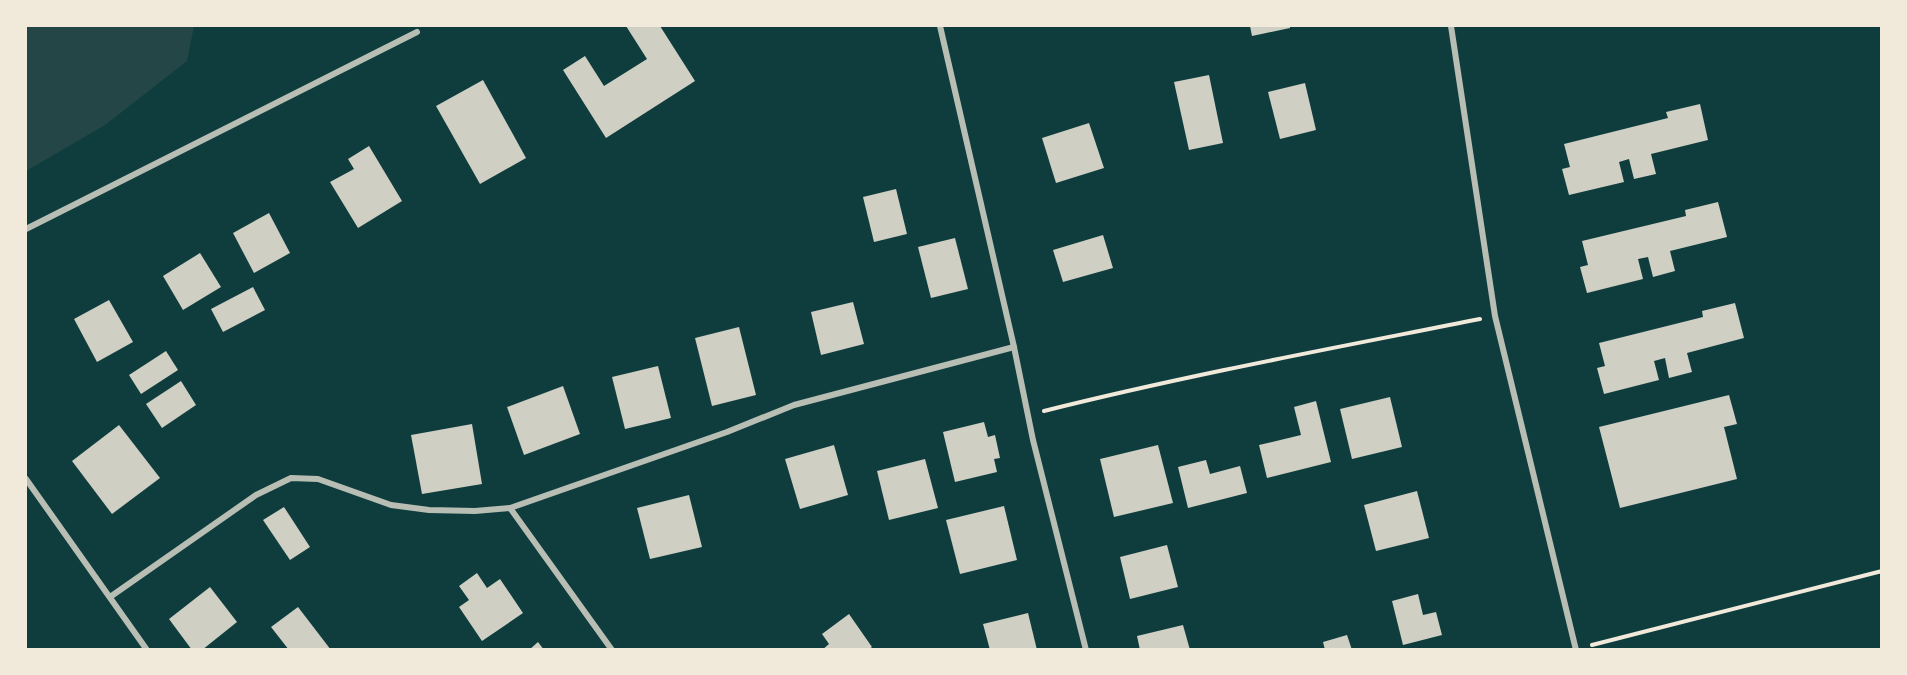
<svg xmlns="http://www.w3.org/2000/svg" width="1907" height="675" font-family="Ubuntu,sans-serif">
<rect width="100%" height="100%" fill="#0f3d3e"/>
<path fill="#244646" d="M26,26H194L187,61L105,125L26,171Z"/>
<g fill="#cfcfc3">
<path d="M626,26H660L695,81L606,138L563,70L585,56L604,86L647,59Z"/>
<path d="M1250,26H1290V28L1252,36Z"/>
<path d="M1209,75L1223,143L1189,150L1174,82Z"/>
<path d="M483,80L526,158L480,184L436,106Z"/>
<path d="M1305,83L1316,130L1280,139L1268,92Z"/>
<path d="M1700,104L1708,140L1651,154L1656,174L1634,179L1629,159L1619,162L1624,182L1569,195L1562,169L1570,167L1564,144L1668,118L1666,112Z"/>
<path d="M1089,123L1104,168L1056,183L1042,138Z"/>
<path d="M369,146L402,201L358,228L330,182L354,169L348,159Z"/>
<path d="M896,189L907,234L874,242L863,197Z"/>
<path d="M1718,202L1727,237L1670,251L1675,271L1653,277L1648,257L1638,259L1643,279L1587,293L1580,267L1588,265L1582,241L1686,216L1685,210Z"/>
<path d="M269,213L290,253L254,273L233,233Z"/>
<path d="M1103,235L1113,268L1063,282L1053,250Z"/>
<path d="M955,238L968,289L931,298L918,247Z"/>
<path d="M200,253L221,287L183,310L163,276Z"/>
<path d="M253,287L265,310L223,332L211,309Z"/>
<path d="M109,300L133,342L97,362L74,319Z"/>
<path d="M853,302L864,344L821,355L811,312Z"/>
<path d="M1735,303L1744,338L1687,353L1692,372L1669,378L1665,358L1654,361L1659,380L1604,394L1597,368L1605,366L1599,343L1703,317L1702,311Z"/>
<path d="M739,327L756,395L712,406L695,338Z"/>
<path d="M166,351L178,370L141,394L129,375Z"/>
<path d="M658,366L671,418L625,429L612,377Z"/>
<path d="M181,381L196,405L162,428L146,404Z"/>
<path d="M563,386L580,434L524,455L507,407Z"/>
<path d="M1729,395L1737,424L1724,427L1737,479L1620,508L1599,427Z"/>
<path d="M1390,397L1402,447L1352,459L1340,409Z"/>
<path d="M1316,401L1331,462L1267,478L1259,445L1301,435L1294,407Z"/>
<path d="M984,422L988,437L995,435L1000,458L994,459L997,472L955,482L943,432Z"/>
<path d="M472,424L482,484L422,494L411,435Z"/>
<path d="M119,425L160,478L112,514L72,461Z"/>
<path d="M834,445L848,495L800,509L785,459Z"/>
<path d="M1158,445L1173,503L1114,517L1100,459Z"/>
<path d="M925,459L938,508L889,520L877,471Z"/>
<path d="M1206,460L1210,474L1240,466L1247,493L1188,508L1178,467Z"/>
<path d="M1417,491L1429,538L1376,551L1364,505Z"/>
<path d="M689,495L702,547L650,559L637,508Z"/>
<path d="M1004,506L1017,560L960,574L946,520Z"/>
<path d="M284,507L310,547L290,560L263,520Z"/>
<path d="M1167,545L1178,587L1130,599L1120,557Z"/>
<path d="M477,573L487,588L500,579L523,613L482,641L459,607L469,600L459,586Z"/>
<path d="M210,587L237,622L202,650H192L169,619Z"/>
<path d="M1418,594L1423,615L1436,612L1442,635L1403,645L1392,601Z"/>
<path d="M298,607L331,650H289L271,627Z"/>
<path d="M1028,613L1037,650H990L983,624Z"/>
<path d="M849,614L872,647L868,650H822L829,644L822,634Z"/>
<path d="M1183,625L1190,650H1140L1137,636Z"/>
<path d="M1347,635L1352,650H1325L1323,642Z"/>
<path d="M538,642L544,650H529Z"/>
</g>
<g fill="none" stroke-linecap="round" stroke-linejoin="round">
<g stroke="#f1e9da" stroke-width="4">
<path d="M1044,411C1188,375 1334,348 1480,319"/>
<path d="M1592,645L1882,571"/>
</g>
<g stroke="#b8beb3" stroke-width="6">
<path d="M940,26L1014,347L1033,440L1086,650"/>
<path d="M1451,26L1495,316L1576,650"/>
<path d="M26,229L417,32"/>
<path d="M26,479L147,650"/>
<path d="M110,597L256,495L291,478L318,479L391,505L429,510L475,511L510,508"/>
<path d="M612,650L510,508L727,432L794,405L1014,347"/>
</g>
</g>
<rect width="1907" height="675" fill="none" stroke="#f1e9da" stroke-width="54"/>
</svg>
